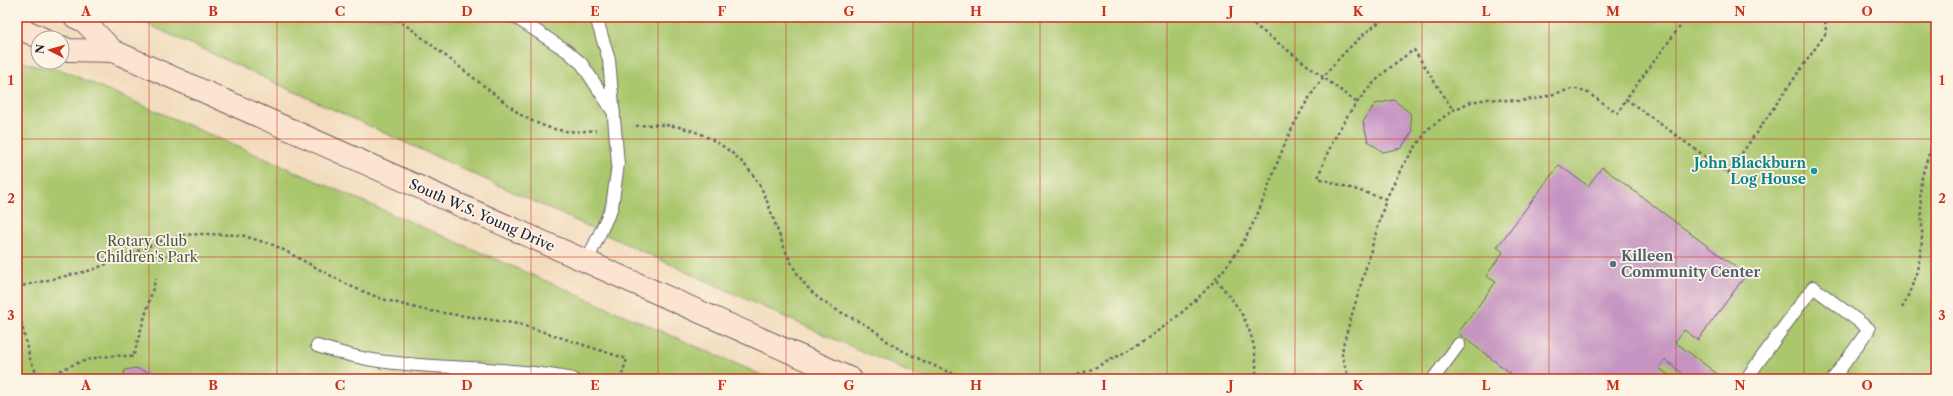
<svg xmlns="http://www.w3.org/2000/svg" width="1953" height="396" font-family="'Libre Caslon Text',serif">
<rect width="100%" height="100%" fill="#fcf5e5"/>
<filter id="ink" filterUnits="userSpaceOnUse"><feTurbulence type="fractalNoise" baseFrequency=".025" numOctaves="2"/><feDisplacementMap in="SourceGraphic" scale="8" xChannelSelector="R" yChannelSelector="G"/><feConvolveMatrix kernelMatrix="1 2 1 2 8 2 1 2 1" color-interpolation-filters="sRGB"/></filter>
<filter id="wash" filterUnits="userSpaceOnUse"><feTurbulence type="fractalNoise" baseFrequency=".012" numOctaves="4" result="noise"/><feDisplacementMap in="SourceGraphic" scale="16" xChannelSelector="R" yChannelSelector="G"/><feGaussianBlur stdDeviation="0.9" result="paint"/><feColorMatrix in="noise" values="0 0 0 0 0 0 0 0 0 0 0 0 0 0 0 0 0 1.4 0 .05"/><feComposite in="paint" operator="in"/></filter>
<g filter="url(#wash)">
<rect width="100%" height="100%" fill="#f3dcbd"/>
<g fill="#abc76e" stroke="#667454">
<path d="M132,17H1936V379H924L796,322Z"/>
<path d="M17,60L35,66L64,71L771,379H17Z"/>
</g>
<g id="blocks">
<g fill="#c694c2">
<path d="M1394,100L1410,113L1412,132L1401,148L1383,152L1368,141L1363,122L1375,104Z"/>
<path d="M1559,165L1588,186L1602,167L1746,275L1698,340L1684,330L1675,342L1720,376L1718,379H1690L1665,360L1659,368L1674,379H1518L1458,333L1496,282L1486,276L1503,252L1497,247Z"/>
<path d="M136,368L147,372L149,379H122L125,370Z"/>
</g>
</g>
</g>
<g filter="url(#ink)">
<use href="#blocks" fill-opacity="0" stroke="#6b6368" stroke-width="1"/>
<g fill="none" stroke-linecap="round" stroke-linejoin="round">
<defs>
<g id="lane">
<path d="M515,17L567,51L582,64L614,113"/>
<path d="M587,261L612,207L618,164L609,60L596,17"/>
<path d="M317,346C337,352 358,358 379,361C444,370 509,366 573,379"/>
<path d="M1433,379L1459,344"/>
<path d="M1746,379L1813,287L1869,329L1833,379"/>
</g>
<g id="secondary">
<path d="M75,17L84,21L113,51L851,379"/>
<path d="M17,27L41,38"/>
<path d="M62,47L68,50L113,51"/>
</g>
</defs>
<use href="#lane" stroke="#6b6368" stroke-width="14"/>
<use href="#secondary" stroke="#6b6368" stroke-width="24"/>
<g stroke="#6b6368" stroke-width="2.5" stroke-dasharray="3 3" stroke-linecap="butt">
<path d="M391,17L410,28L521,115C548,130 565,134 596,130"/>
<path d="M1244,17L1356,102"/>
<path d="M1687,17L1626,99L1728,173L1826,33L1825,17"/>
<path d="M636,126C645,125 656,124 666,125C708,129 751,159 766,199C779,231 787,268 813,293C829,309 853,317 872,329C880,334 886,341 894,346C910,355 928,363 946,371C955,375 965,375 975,379"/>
<path d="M1386,199L1318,178C1336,124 1367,80 1414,50L1453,110"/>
<path d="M1216,280C1243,310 1258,336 1256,379"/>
<path d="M17,287L92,270L166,239L184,235L202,234L241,235L276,246L350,286L382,299L424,310L519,324L627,359L621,377"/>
<path d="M17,305L30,359L39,379"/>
<path d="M1902,308C1916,281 1923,255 1922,225C1922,211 1919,196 1921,182C1924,166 1931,150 1936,135"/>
<path d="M44,379C72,363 101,352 133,357L156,278"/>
<path d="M1067,379C1133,355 1202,307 1240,247C1259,217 1269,183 1282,151C1305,95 1337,52 1386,17"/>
<path d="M1349,379L1342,357L1343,345L1386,199L1403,165L1428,129L1453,110L1471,102L1488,99L1521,101L1539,98L1568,90L1576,89L1588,93L1618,113L1626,99"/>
</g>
<use href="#lane" stroke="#fff" stroke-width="12"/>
<use href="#secondary" stroke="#fde4d1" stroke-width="22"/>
</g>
</g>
<path fill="none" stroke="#c8321e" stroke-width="1" stroke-opacity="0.55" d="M149,17V379M277,17V379M404,17V379M531,17V379M658,17V379M786,17V379M913,17V379M1040,17V379M1167,17V379M1295,17V379M1422,17V379M1549,17V379M1676,17V379M1804,17V379M17,139H1936M17,257H1936"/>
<circle fill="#0f9aa8" stroke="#fcf5e5" stroke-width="1.5" cx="1814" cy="171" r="4"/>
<circle fill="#5c6f8a" stroke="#fcf5e5" stroke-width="1.5" cx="1613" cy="264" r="4"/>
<g text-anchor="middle" stroke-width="3.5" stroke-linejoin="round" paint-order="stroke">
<g font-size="14" font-weight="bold" fill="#0d838f" stroke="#fcf5e5" text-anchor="end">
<text x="1806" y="168">John Blackburn<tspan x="1806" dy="16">Log House</tspan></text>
</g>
<g font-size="14" fill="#22223b" stroke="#fcf5e5">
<text transform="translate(482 215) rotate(24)" y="5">South W.S. Young Drive</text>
</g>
<g font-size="14" fill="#4b544a" stroke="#fcf5e5">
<text x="147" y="246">Rotary Club<tspan x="147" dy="16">Children's Park</tspan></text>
</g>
<g font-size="14" font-weight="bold" fill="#4e5e75" stroke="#fcf5e5" text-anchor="start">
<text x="1621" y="261">Killeen<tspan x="1621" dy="16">Community Center</tspan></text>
</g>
</g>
<rect width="1953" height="396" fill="none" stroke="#fcf5e5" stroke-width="44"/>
<g transform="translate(50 50) rotate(276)"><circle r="19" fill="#fcf5e5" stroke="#a5a1a1"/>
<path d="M0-3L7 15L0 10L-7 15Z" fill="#c8321e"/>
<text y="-6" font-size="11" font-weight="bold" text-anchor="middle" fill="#22223b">N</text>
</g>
<rect x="22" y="22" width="1909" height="352" fill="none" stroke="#c8321e" stroke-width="1.5"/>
<g font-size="13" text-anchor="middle" font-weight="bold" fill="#c8321e">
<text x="86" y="16">A</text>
<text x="213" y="16">B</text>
<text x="340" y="16">C</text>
<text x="467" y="16">D</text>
<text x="595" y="16">E</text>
<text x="722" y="16">F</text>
<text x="849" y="16">G</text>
<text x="976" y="16">H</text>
<text x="1104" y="16">I</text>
<text x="1231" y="16">J</text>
<text x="1358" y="16">K</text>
<text x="1486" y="16">L</text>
<text x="1613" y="16">M</text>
<text x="1740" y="16">N</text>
<text x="1867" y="16">O</text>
<text x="11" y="85">1</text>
<text x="1942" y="85">1</text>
<text x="11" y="203">2</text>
<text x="1942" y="203">2</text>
<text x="11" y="320">3</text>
<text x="1942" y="320">3</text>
<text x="86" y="390">A</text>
<text x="213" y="390">B</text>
<text x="340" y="390">C</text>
<text x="467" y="390">D</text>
<text x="595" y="390">E</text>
<text x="722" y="390">F</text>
<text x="849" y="390">G</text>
<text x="976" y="390">H</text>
<text x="1104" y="390">I</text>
<text x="1231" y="390">J</text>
<text x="1358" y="390">K</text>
<text x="1486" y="390">L</text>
<text x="1613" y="390">M</text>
<text x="1740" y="390">N</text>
<text x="1867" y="390">O</text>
</g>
</svg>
